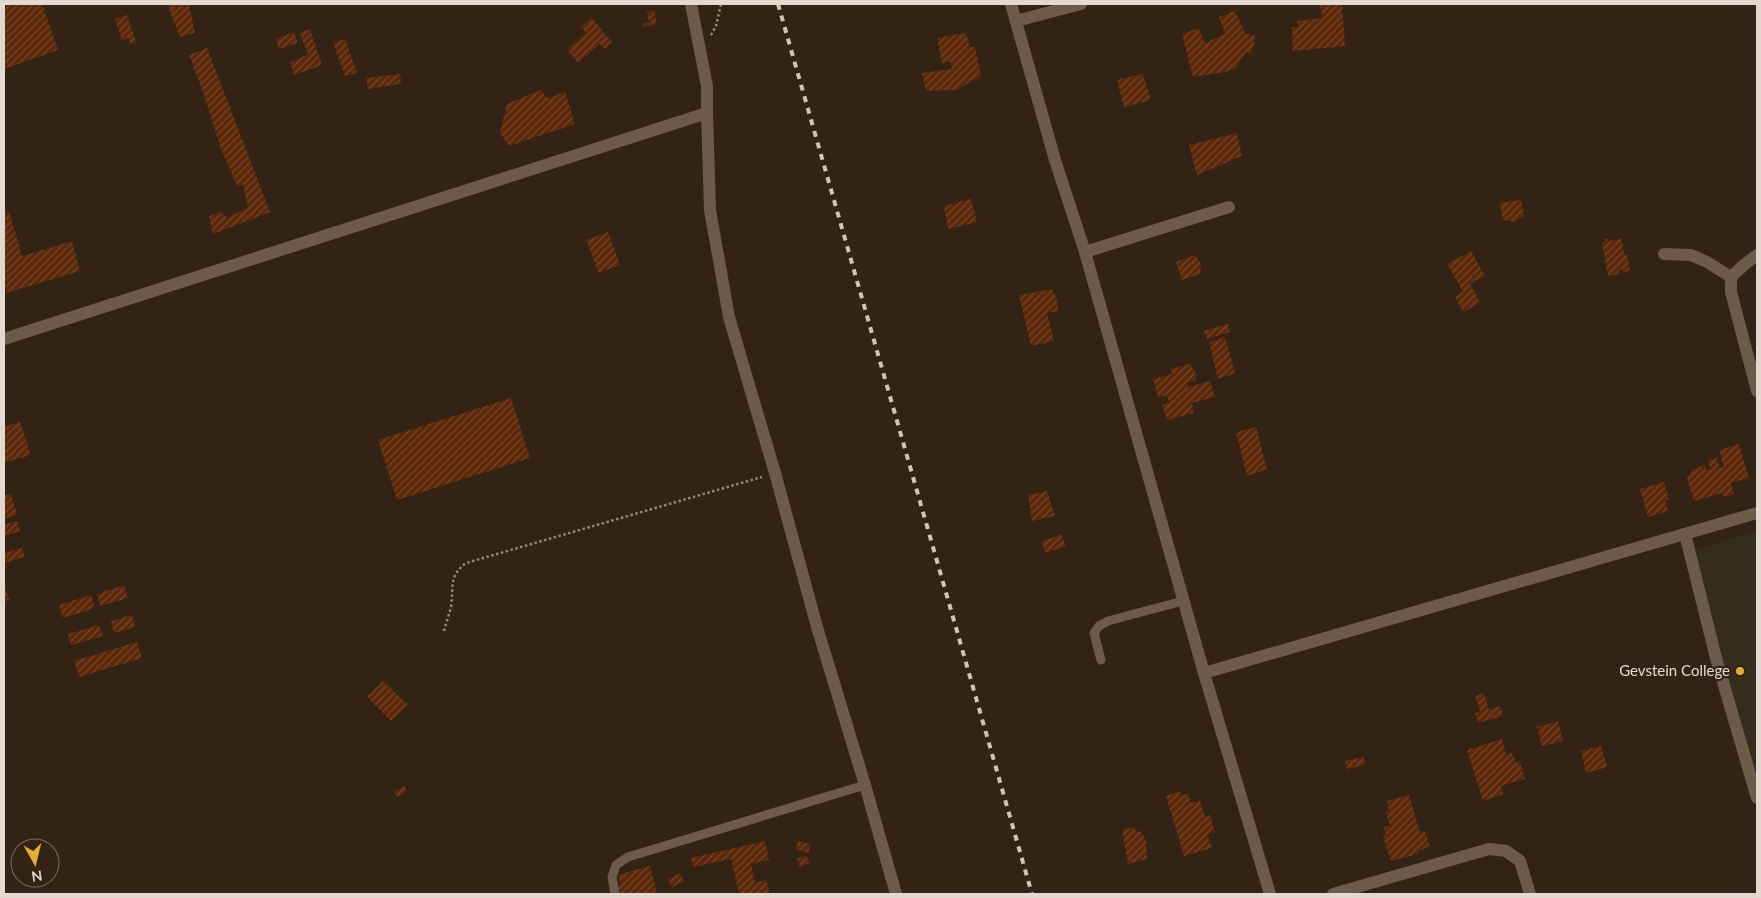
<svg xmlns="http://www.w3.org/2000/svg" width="1761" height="898" font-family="Lato,sans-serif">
<defs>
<pattern id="building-hatch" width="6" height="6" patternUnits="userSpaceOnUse" patternTransform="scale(1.25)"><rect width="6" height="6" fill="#5d2709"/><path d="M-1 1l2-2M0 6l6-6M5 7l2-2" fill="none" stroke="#74462c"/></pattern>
</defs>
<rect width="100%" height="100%" fill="#322315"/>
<path fill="#352c1c" d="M1757,530V790L1689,552Z"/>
<g fill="url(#building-hatch)">
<path d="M4,4H42L58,50L4,69Z"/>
<path d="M167,4H189L195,33L180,37Z"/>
<path d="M1320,4H1342L1345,46L1293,51L1292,27H1299L1297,21L1322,18Z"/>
<path d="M654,10L657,24L643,27V24L649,22L647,12Z"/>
<path d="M1235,11L1245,33L1256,36L1251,54L1246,52L1236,68L1225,72L1193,77L1182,34L1198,28L1205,43L1225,34L1219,17Z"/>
<path d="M127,15L136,42L130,44L128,38L122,40L115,19Z"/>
<path d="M592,18L612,42L604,49L600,44L578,63L567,50L586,33L581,27Z"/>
<path d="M310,29L322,65L294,75L290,62L308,55L300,33Z"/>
<path d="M294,32L298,43L279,49L276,39Z"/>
<path d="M966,33L970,47H975L981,76L956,90L926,91L922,73L952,69L951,62L942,63L937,38Z"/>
<path d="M345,39L357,73L345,76L333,43Z"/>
<path d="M207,48L270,212L213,234L209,216L221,212L227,218L248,208L243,185L237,186L221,149L202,89L189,55Z"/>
<path d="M400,74L401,84L368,89L366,78Z"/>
<path d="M1143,74L1151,100L1124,107L1117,80Z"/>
<path d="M541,90L547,98L565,92L575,124L509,146L500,133L507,104Z"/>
<path d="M1237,133L1242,156L1197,175L1189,145Z"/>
<path d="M971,199L977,222L948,229L944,206Z"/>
<path d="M1521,200L1524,216L1515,222L1503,220L1500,203Z"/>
<path d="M9,211L22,256L72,241L80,271L7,293L4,281V213Z"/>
<path d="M608,232L620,265L599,273L586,240Z"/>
<path d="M1605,239H1609V241L1622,239L1624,254H1627L1630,271L1623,272L1622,269L1619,270V274L1608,276L1602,243L1605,242Z"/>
<path d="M1471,251L1485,276L1470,284L1480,303L1463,312L1455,297L1463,292L1447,264Z"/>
<path d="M1195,255L1201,264L1200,274L1182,280L1176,262Z"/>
<path d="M1052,289L1057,300L1058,311L1047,313L1054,341L1031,346L1019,295Z"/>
<path d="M1228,324L1230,332L1207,339L1204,331Z"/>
<path d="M1225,337L1235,373L1218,379L1209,342Z"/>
<path d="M1190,364L1195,372L1196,380L1187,383L1188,387L1210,381L1215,397L1192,403L1194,413L1167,420L1162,405L1169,402L1167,396L1158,397L1153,379L1172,374L1170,369Z"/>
<path d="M511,398L530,458L397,500L378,440Z"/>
<path d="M20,422L31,455L4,463V435L6,434L4,427Z"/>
<path d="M1256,427L1267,469L1247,476L1236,432Z"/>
<path d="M1739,444L1749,478L1731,483L1734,494L1724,497L1723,493L1694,501L1687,478L1692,470L1705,465L1706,470L1710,469L1708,460L1717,458L1720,468L1724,467L1719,450Z"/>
<path d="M1664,482L1669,499L1665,501L1668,511L1648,517L1640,489Z"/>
<path d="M1047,491L1055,516L1032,521L1028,495Z"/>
<path d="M11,494L17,515L4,519V496Z"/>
<path d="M17,521L20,531L4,536V525Z"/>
<path d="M1061,534L1066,546L1046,553L1041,542Z"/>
<path d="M22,548L25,557L4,563V553Z"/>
<path d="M4,583L9,600L4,601Z"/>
<path d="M124,585L128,598L100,606L97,594Z"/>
<path d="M91,595L95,608L63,618L59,605Z"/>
<path d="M132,615L135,627L114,633L111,621Z"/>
<path d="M99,625L103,636L71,645L68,634Z"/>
<path d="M137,642L142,658L79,677L74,661Z"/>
<path d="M383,681L408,705L391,721L367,697Z"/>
<path d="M1484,693L1489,710L1500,706L1503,716L1478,723L1475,713L1480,712L1475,696Z"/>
<path d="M1558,721L1563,741L1542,746L1537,727Z"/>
<path d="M1502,739L1506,755L1512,753L1516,763L1520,762L1525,779L1501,786L1503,794L1483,801L1467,750Z"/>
<path d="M1601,746L1607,767L1586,773L1581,751Z"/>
<path d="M1364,757L1365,765L1347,769L1345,761Z"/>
<path d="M404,786L407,791L398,797L394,792Z"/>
<path d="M1180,791L1181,796L1188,794L1191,803L1200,800L1205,817L1210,815L1215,832L1207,834L1212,848L1184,856L1166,796Z"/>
<path d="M1409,795L1420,833L1425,831L1430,847L1417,851L1418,854L1391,861L1383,837L1386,836L1384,827L1390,826L1386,812L1389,811L1387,801Z"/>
<path d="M1135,827L1136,832L1140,831L1146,840L1147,859L1128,864L1122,830Z"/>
<path d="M765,841L769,860L751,864L755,883L766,880L770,894H739L731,859L693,867L691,858Z"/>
<path d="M798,841L810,844L809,853L796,850Z"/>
<path d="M806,855L810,863L800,867L797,859Z"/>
<path d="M650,866L657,892L650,894H618L616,886L621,885L618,875Z"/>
<path d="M680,873L684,882L672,887L668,879Z"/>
</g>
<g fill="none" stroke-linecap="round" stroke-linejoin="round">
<g stroke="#93867b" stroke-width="2.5" stroke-dasharray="2.5 2.5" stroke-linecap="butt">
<path d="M711,35L716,26L721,4"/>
<path d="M444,631C446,623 449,615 451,607C454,588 448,576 466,563L762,477"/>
</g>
<g stroke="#6c5a4b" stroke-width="9">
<path d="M1101,660L1094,633L1099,626L1108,621L1183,601"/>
<path d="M615,894L612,877L616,865L628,857L865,785"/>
</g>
<g stroke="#6c5a4b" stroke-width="12">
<path d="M691,4L707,86V113"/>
<path d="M1011,4L1055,160L1085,252L1204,673"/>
<path d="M1016,21L1081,4"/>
<path d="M1085,252L1229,207"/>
<path d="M1664,254L1691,255L1707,262L1731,277"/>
<path d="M1757,255L1744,265L1731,277V292L1757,391"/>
<path d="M4,339L707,113L710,210L729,317L775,473L817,627L865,785L896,894"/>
<path d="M1685,534L1716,658L1757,798"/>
<path d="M1270,894L1204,673L1757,513"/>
<path d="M1333,894L1489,849L1506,851L1520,861L1530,894"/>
</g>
<path stroke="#cfc3ba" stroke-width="4" stroke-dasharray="6 6" stroke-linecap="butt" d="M778,4L1032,894"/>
</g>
<circle fill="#e2af34" stroke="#322315" stroke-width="2" cx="1740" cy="671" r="5"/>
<g text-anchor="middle" stroke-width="4.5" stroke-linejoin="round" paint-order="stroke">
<g font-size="15" fill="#e4d9d0" stroke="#322315" text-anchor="end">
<text x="1730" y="676">Gevstein College</text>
</g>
</g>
<rect width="1761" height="898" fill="none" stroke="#e4d9d0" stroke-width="10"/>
<g transform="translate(35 863) rotate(172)"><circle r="24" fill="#322315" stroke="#796c60"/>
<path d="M0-4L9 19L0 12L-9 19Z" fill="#e2af34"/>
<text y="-8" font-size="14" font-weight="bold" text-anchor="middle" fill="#e4d9d0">N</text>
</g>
</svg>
